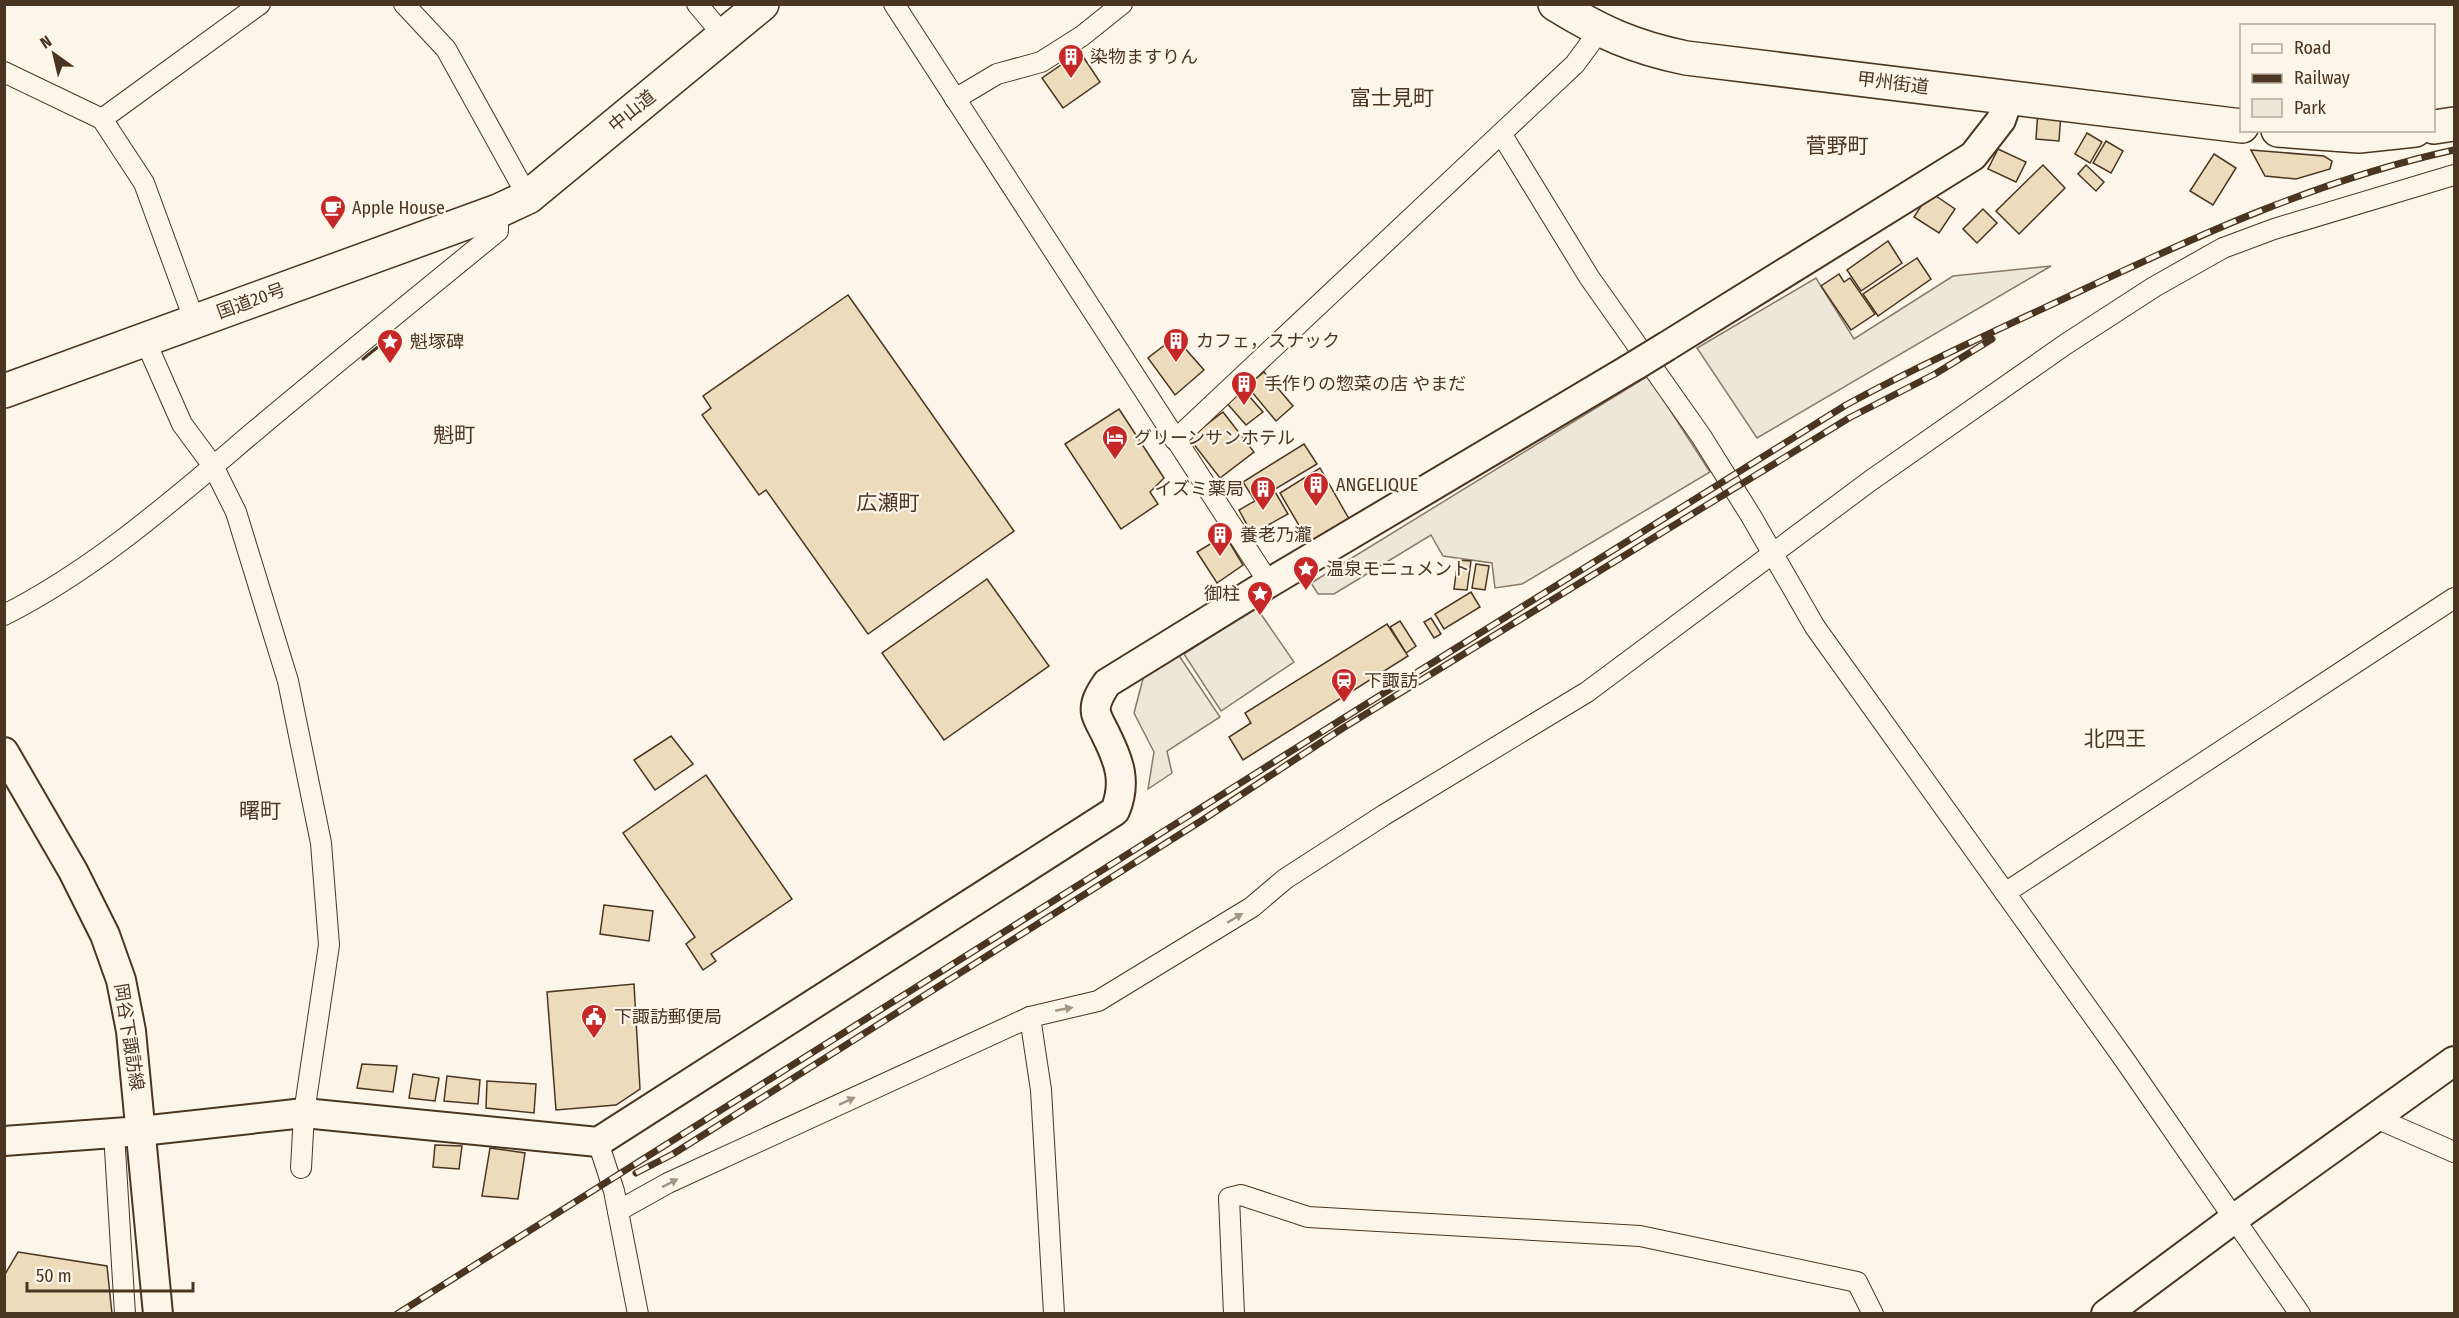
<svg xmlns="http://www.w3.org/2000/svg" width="2459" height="1318" font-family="'Fira Sans Condensed','Noto Sans JP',sans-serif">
<rect width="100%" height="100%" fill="#fbf6e9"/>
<path fill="#ede6d9" stroke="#887966" stroke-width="1.5" d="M1178,654L1220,717L1167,751L1172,773L1148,789L1154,752L1134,713L1144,675Z"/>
<g fill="#ede7d9" stroke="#887966" stroke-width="1.5">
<path d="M2051,266L1757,438L1697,348L1816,278L1854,339L1953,276Z"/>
<path d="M1648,376L1710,472L1522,584L1495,588L1492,563L1443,556L1431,535L1334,594H1318L1311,583Z"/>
<path d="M1256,607L1294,662L1221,711L1184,654Z"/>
</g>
<g fill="#ecdcbc" stroke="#4a3520" stroke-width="1.5">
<path d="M1080,52L1100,82L1063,108L1042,78Z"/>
<path d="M2038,110L2061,112L2059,141L2036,139Z"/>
<path d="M2087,133L2102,142L2090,163L2075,154Z"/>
<path d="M2106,141L2123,151L2111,173L2093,163Z"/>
<path d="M1998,149L2026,162L2016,182L1988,169Z"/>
<path d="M2251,150L2324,156L2332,161L2330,169L2296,179L2265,176Z"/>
<path d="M2214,154L2236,168L2213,205L2190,191Z"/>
<path d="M2043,165L2065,188L2019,234L1996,211Z"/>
<path d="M2086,165L2104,182L2096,191L2078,174Z"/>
<path d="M1930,192L1955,209L1939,233L1914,217Z"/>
<path d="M1983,209L1997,223L1977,243L1963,229Z"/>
<path d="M1888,241L1902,263L1861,291L1847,270Z"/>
<path d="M1917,258L1931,279L1878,316L1863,294Z"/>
<path d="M1839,274L1844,282L1850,278L1875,314L1851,330L1821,286Z"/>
<path d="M848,295L1014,531L868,634L766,490L759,495L702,415L711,408L703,396Z"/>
<path d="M1175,337L1204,370L1175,395L1148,358Z"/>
<path d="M1264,372L1293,406L1276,421L1247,386Z"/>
<path d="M1241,387L1263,412L1246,425L1225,401Z"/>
<path d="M1119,409L1164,478L1150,492L1158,504L1121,529L1065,444Z"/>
<path d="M1223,412L1254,452L1220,478L1189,438Z"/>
<path d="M1304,444L1317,464L1255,501L1243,482Z"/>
<path d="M1320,468L1352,524L1311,546L1280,493Z"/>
<path d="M1274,490L1288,514L1252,534L1239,510Z"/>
<path d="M1225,535L1243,565L1217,583L1197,552Z"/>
<path d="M1458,560L1471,561L1467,590L1454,589Z"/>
<path d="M1476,564L1489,566L1485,590L1472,588Z"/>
<path d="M987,579L1049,666L944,740L882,653Z"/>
<path d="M1471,592L1480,607L1444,629L1435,614Z"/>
<path d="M1431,618L1441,634L1434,638L1424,622Z"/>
<path d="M1400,621L1416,646L1406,653L1390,627Z"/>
<path d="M1387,624L1408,656L1243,760L1229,737L1251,723L1245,713Z"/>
<path d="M671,736L693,764L655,790L634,760Z"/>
<path d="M706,775L792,899L711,954L716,961L703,970L686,944L695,937L623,833Z"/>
<path d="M604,905L653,911L649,941L600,934Z"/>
<path d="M634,984L640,1089L616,1105L556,1110L547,992Z"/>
<path d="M362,1064L397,1066L393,1092L357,1088Z"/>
<path d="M413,1074L439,1078L435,1101L409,1098Z"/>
<path d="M447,1076L480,1080L478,1104L444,1101Z"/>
<path d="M487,1081L536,1084L534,1113L486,1108Z"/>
<path d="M435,1145L462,1146L459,1169L433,1167Z"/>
<path d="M490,1148L525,1153L518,1199L482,1196Z"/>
<path d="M18,1252L107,1266L112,1314H4V1276Z"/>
</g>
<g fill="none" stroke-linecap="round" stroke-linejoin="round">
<defs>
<g id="street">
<path d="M404,4L446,49L528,197"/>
<path d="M697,4L724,36"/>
<path d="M894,4L1269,583"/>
<path d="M4,72L102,119L144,183L195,322"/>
<path d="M955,99L997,74L1041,62L1082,36L1122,4"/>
<path d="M102,119L260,4"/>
<path d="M1502,135L1589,277L1701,436L1751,516L1815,627L2124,1059L2300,1314"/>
<path d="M145,340L182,424L213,466L236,512L288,681L321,843L329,945L304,1113L301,1168"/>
<path d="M1175,440L1575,64L1600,30"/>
<path d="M4,615C97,568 178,496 256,430C336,363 417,297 498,231V211"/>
<path d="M2005,893L2454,598"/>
<path d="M1030,1017L1041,1090L1054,1314"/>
<path d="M2376,1118L2454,1152"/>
<path d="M114,1133L125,1314"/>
<path d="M598,1142L614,1191L638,1314"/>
<path d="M618,1211L668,1183L1030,1017L1098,1001L1252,907L1285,879L1384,815L1587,692L1870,481L2066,344L2154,287L2223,248L2274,229L2454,175"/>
<path d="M1234,1314L1229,1198L1241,1195L1308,1217L1640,1236L1857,1282L1873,1314"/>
</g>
<g id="secondary">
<path d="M1667,346L1973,156L2001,120L2009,97"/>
<path d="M4,752L73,871L105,935L121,980L131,1031L158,1314"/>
<path d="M4,1141L141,1131L304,1113L598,1142L1115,811C1127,782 1119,761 1106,735C1103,728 1098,721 1096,713C1094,702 1101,692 1107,683L1269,583L1636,365"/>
<path d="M2106,1314L2235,1218L2454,1061"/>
</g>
<g id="highway">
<path d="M1555,4C1600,32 1633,47 1686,58L2242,126"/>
<path d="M2434,127L2454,124"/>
<path d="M2278,130L2359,136L2415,130"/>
<path d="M4,391L498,211L528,197L762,4"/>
</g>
</defs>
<use href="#street" stroke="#4a3520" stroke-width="22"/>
<use href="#secondary" stroke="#4a3520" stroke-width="32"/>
<use href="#highway" stroke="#4a3520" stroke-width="36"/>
<use href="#street" stroke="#fbf6e9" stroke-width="20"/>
<use href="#secondary" stroke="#fbf6e9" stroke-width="28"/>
<use href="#highway" stroke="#fbf6e9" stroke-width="33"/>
<defs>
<g id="rail">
<path d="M636,1173L673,1154L1201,821L1343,728L1849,418L1935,374L1992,339"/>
<path d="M397,1314L1339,721L1846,405C1920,365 1997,330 2074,294C2196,236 2321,179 2454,150"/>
</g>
</defs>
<use href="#rail" stroke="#4a3520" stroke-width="7"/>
<use href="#rail" stroke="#fbf6e9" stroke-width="4.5" stroke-dasharray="14" stroke-linecap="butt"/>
<defs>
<path id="secondary-bridge" d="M1636,365L1667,346"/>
</defs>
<use href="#secondary-bridge" stroke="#4a3520" stroke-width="32" stroke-linecap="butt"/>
<use href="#secondary-bridge" stroke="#fbf6e9" stroke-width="28"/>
<path stroke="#4a3520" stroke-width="3" d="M363,359L390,337"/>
</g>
<defs><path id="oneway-solid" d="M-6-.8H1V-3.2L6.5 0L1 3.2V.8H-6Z" transform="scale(1.5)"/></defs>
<g fill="#a29684">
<use href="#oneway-solid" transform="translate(1235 918) rotate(-31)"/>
<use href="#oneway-solid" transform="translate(1064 1009) rotate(-11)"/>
<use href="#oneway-solid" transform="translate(847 1101) rotate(-25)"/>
<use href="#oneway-solid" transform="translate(670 1183) rotate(-27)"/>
</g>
<defs>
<symbol id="building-pin" viewBox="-11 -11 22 30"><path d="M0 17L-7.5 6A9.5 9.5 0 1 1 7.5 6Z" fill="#c62828" stroke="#fbf6e9"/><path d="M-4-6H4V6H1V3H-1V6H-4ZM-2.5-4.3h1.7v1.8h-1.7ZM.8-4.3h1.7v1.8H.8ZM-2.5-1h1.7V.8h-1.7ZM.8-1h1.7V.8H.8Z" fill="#fff"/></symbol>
<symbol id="cafe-pin" viewBox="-11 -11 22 30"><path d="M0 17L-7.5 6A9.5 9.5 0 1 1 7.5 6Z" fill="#c62828" stroke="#fbf6e9"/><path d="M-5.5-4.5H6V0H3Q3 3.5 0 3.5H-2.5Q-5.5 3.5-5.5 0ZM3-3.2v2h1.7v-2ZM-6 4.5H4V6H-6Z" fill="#fff"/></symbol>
<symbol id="sight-pin" viewBox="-11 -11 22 30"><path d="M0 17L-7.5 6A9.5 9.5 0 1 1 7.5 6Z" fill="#c62828" stroke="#fbf6e9"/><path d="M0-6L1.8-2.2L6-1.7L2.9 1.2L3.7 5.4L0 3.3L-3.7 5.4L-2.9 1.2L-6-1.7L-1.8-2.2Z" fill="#fff"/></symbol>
<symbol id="hotel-pin" viewBox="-11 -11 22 30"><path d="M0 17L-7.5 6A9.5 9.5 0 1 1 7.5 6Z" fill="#c62828" stroke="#fbf6e9"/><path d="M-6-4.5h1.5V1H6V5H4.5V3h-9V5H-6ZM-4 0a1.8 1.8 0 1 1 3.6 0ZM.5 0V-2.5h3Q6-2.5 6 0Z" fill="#fff"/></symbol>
<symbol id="station-pin" viewBox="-11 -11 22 30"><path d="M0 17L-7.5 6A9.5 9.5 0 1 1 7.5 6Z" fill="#c62828" stroke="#fbf6e9"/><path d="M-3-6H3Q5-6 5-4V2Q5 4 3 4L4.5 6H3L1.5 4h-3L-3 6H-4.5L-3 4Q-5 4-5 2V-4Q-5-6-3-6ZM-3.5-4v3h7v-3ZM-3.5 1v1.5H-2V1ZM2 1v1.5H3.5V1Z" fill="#fff"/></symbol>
<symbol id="civic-pin" viewBox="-11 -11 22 30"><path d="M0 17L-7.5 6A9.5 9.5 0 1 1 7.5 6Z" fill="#c62828" stroke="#fbf6e9"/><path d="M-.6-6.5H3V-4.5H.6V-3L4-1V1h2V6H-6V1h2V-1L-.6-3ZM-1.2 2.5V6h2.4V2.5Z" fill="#fff"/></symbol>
</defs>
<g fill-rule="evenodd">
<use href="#building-pin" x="1056" y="42" width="30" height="40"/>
<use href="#cafe-pin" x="318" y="193" width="30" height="40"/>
<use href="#building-pin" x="1161" y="326" width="30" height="40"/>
<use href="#sight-pin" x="375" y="327" width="30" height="40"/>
<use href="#building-pin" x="1229" y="369" width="30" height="40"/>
<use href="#hotel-pin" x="1100" y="423" width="30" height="40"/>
<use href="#building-pin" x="1301" y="470" width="30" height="40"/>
<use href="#building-pin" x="1248" y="474" width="30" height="40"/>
<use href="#building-pin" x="1205" y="520" width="30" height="40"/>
<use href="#sight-pin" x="1291" y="554" width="30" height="40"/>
<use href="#sight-pin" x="1245" y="579" width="30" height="40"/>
<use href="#station-pin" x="1329" y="666" width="30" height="40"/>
<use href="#civic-pin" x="579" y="1002" width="30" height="40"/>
</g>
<g text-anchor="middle" stroke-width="4.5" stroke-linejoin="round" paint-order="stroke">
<g font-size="18" fill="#4a3520" stroke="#fbf6e9" text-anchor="start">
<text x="1090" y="63">染物ますりん</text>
<text x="352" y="214">Apple House</text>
<text x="1196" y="347">カフェ，スナック</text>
<text x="410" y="348">魁塚碑</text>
<text x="1264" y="390">手作りの惣菜の店 やまだ</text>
<text x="1134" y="444">グリーンサンホテル</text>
<text x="1336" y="491">ANGELIQUE</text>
<text x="1244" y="495" text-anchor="end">イズミ薬局</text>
<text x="1240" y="541">養老乃瀧</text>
<text x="1326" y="575">温泉モニュメント</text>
<text x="1240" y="600" text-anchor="end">御柱</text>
<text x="1364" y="687">下諏訪</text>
<text x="614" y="1023">下諏訪郵便局</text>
</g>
<g font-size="18" fill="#4a3520" stroke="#fbf6e9">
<text transform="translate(1893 83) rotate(7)" y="6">甲州街道</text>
<text transform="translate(632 111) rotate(-39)" y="6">中山道</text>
<text transform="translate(251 301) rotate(-20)" y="6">国道20号</text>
<text transform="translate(129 1037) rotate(81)" y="6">岡谷下諏訪線</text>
</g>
<g font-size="21" fill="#4a3520" stroke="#fbf6e9">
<text x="1392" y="105">富士見町</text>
<text x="1837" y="153">菅野町</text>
<text x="454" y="442">魁町</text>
<text x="888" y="510">広瀬町</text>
<text x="2115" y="746">北四王</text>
<text x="260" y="818">曙町</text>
</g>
</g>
<rect width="2459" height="1318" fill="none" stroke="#4a3520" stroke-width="12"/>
<rect x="2240" y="24" width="195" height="108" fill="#fbf6e9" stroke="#b4a999" stroke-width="1.5"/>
<rect x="2252" y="44" width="30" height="9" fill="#fbf6e9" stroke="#b4a999" stroke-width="1.5"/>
<text x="2294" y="54" font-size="18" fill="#4a3520">Road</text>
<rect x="2252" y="74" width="30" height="9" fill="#4a3520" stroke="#b4a999" stroke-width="1.5"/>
<text x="2294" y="84" font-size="18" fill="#4a3520">Railway</text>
<rect x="2252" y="99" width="30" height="18" fill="#ede6d9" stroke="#b4a999" stroke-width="1.5"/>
<text x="2294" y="114" font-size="18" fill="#4a3520">Park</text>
<g transform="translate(54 54) rotate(326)" stroke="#fbf6e9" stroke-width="4.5" paint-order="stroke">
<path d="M0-4.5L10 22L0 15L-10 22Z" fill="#4a3520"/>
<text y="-9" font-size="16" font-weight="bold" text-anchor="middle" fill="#4a3520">N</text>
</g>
<path d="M27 1282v9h166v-9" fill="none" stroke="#4a3520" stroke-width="3"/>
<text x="36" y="1282" font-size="18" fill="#4a3520" stroke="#fbf6e9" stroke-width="4.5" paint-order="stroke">50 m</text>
</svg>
